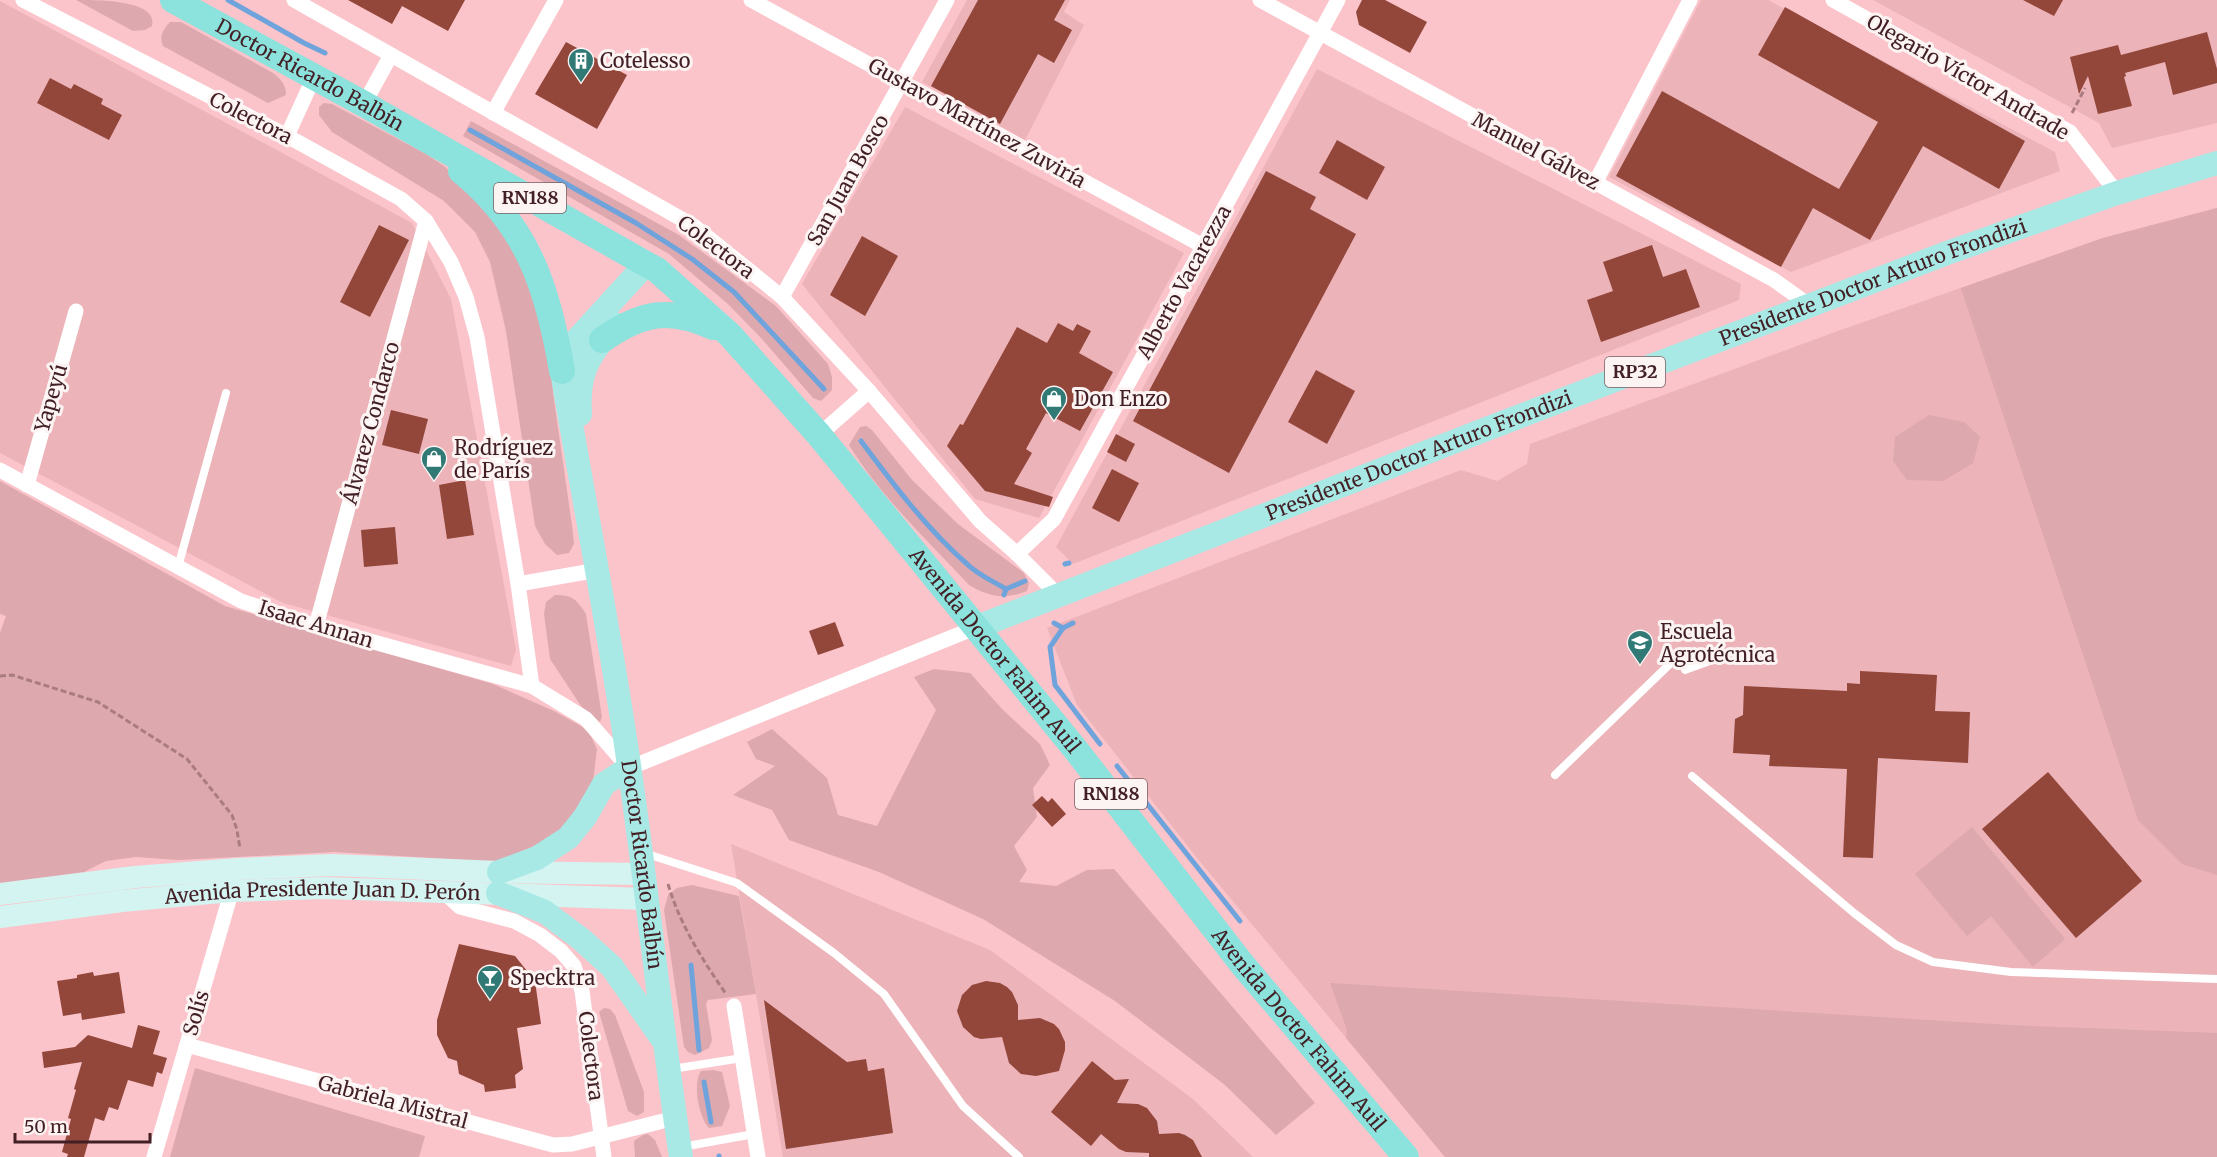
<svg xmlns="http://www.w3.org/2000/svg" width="2217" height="1157" font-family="Merriweather,serif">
<rect width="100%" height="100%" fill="#fbc4ca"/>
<g fill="#ecb3b9">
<path d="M967,0H1070L1064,12L1084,25L1025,140L922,82Z"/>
<path d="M1701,0H1768L2055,152L2060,171L1791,272L1609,177Z"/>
<path d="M1873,0H2217V123L2112,148L2099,123Z"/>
<path d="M0,1L412,223L451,299L516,650L511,666L283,603L0,453Z"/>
<path d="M1317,69L1741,284L1739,300L1073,564L1056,547Z"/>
<path d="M905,107L1184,253L1039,518L975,499L802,284Z"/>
<path d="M2217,208V1157H1445L1197,858L1077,705L1047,628L1461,470L1497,481L1527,464L1530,444L1838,331L2103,238Z"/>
<path d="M731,844L990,950L1193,1099L1253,1157H783Z"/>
</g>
<g fill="#dda8ae">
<path d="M76,0C100,0 158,0 152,26L145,30L133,31Z"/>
<path d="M170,22H181L273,73C281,79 286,85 286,95L268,103L163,46C159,35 163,30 170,22Z"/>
<path d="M324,103L332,104L426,154L444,166L472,192L497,219L530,276L551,353L553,393L572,525L574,544L569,553L557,555L545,544L535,526L506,331L490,262L475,232L444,201L332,132L319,115V107Z"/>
<path d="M471,121L679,235L776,306L828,364L832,377V390L821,401L813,398L762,339L728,304L669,254L463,136Z"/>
<path d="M2217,208V875L2182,864L2138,820L1961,288L2103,238Z"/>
<path d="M1929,415L1964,422L1980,437L1973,463L1943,481L1907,480L1893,461L1895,437Z"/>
<path d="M866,426L872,430L912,480L958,524L1024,573L1029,583L1027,591C1005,600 989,597 969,585C928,541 881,497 849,445L860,427Z"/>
<path d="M0,481L225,606L493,684L554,711L588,730L597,749L593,782L576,815L549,840L496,862L335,852L178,860L136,857L106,861L84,872L0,883V633L6,616L0,614Z"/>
<path d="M555,595C573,595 576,599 586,614L602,717L600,722L581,706L550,659L544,614L546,602Z"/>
<path d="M934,669L970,673L1002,709L1040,744L1050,765L1033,788L1037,817L1014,846L1027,870L1019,882L1056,886L1087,870L1114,869L1315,1103L1276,1135L1225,1085L1115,1001L983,919L879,872L789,840L772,810L733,795L775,766L756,759L747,742L772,729L827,778L838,815L877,826L936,710L914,677Z"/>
<path d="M1972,827L2065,939L2033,967L1991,916L1967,936L1915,874Z"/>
<path d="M692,885L739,896L756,994L708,1000L706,1004L712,1040L709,1048L695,1055L688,1052L684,1047L664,910L668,895L677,888Z"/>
<path d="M1330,983L2009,1025L2217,1033V1157H1445L1346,1038L1347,1030Z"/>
<path d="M604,1008L610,1009L615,1015L644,1092V1112L637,1116L628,1111L599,1012Z"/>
<path d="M195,1068L425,1136L419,1157H170Z"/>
<path d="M713,1070L722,1072L730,1106L722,1126L709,1128C699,1118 692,1083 701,1071Z"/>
<path d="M648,1134L655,1140L662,1157H635L634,1141L643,1135Z"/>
</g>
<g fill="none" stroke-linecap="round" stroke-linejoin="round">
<g stroke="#6ea3dc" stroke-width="5">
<path d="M228,0L304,43L325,53"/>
<path d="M470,130L636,223L692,259L734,292L824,389"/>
<path d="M861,441C893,484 927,529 967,564C978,575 993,581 1006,589L1004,595"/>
<path d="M1065,564L1069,563"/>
<path d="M1006,589L1025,581"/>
<path d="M1054,623L1063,628L1073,623"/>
<path d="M1063,628L1050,647L1055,685L1100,744"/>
<path d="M1117,766L1240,921"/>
<path d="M691,965L699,1050"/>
<path d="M704,1082L711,1122"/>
<path d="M719,1156V1157"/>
</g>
</g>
<g fill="#93463a">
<path d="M348,0H465L448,31L402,6L392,24Z"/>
<path d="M978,0H1065L1054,20L1072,30L1054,63L1038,54L1000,124L931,86Z"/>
<path d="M1362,0H1385L1427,22L1410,53L1359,25L1356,12Z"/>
<path d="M2023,0H2063L2054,16Z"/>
<path d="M1785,7L2025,141L1999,189L1923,146L1870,240L1813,208L1781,267L1616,176L1662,91L1839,189L1878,122L1758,55Z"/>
<path d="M2207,32L2217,69V83L2173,95L2165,62L2125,73L2126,76L2124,77L2132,106L2098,114L2088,76L2079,94L2070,57L2118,45L2121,55Z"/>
<path d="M566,42L627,75L597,129L535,94Z"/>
<path d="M50,78L71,89L74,84L103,99L101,104L122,115L109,140L37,103Z"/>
<path d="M1337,140L1385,167L1367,200L1319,173Z"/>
<path d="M1266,171L1316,197L1310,209L1356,234L1229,473L1133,421Z"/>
<path d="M379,225L409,240L370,317L340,302Z"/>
<path d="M862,236L898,256L865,316L830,295Z"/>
<path d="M1652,245L1663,277L1686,269L1700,307L1601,342L1587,300L1613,291L1603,262Z"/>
<path d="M1058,323L1073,331L1077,324L1091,331L1079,353L1113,372L1080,431L1046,413L1026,449L1032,453L1014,484L1053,497L1049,507L985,491L947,446L960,424L963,425L1017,327L1047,343Z"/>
<path d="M1316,370L1355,391L1327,444L1288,422Z"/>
<path d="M391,410L428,419L419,454L382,445Z"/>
<path d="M1116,434L1135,444L1126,462L1107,452Z"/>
<path d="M1112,469L1139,483L1119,522L1092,508Z"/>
<path d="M465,480L474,535L447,539L439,485Z"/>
<path d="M395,527L398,564L364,567L361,530Z"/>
<path d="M835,622L844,646L818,655L809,631Z"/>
<path d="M1860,671L1937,675L1935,711L1970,712L1968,763L1878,758L1873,858L1843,857L1847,769L1769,766L1770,755L1733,753L1735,719L1743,715L1744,686L1847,691V683L1860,684Z"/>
<path d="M2048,772L2142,881L2076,938L1982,829Z"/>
<path d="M1042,796L1048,802L1052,798L1066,814L1052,827L1032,805Z"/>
<path d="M459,944L515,956L535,981L541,1024L517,1028L523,1069L515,1075L516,1088L485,1092L484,1085L459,1074L457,1061L448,1058L437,1035V1020Z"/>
<path d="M93,972L94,976L119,972L125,1013L82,1020L81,1013L63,1016L57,981L77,978V975Z"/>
<path d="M986,981L1000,983L1007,987L1012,992L1018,1005V1020L1040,1018L1054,1024L1059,1029L1065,1042V1050L1059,1071L1036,1076L1021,1074L1009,1063L1002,1037L981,1039L974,1037L963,1027L957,1011L962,995L972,985Z"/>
<path d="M764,1000L847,1062L866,1059L868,1071L884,1068L893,1133L786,1149Z"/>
<path d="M138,1025L160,1031L153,1054L167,1058L162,1074L157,1072L153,1087L128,1080L118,1110L109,1107L104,1121L95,1118L84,1157H67L68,1154L62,1152L71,1119L68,1118L76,1090L74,1089L82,1062L44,1068L42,1052L75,1047L88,1035L132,1048Z"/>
<path d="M1092,1061L1115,1080L1129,1079L1117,1103L1138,1104L1147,1108L1157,1121L1159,1134L1179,1133L1185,1135L1193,1140L1202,1157H1149V1153L1126,1152L1119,1149L1101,1134L1091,1146L1051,1112Z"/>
</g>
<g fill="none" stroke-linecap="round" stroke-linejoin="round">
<g stroke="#aa7c82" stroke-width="3" stroke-dasharray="6 3" stroke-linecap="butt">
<path d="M2072,113L2085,88"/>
<path d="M0,676L12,675L98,702L187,759L232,815L237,830L240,849"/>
<path d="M668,884C680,925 702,959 726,994"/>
</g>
<g stroke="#fff" stroke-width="8">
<path d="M178,567L226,393"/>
<path d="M1685,670L1707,662"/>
<path d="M1555,775L1677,657"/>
<path d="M1692,776L1854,913L1896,945L1933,962L2011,972L2217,979"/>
<path d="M644,853L737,883L834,953L884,994L963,1106L1019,1157"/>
<path d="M672,1069L742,1058"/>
<path d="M682,1147L754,1134"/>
</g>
<g stroke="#fff" stroke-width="15">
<path d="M23,0L287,136L401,199L426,221L451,262L466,297L477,337L518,584L532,686"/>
<path d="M294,0L694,226L782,297L869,391L980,521L1017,554L1058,595"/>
<path d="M751,0L1203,246"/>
<path d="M1260,0L1774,280L1809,305"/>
<path d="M1833,0L2070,132L2117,193"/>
<path d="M364,104L391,55"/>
<path d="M493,113L556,0"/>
<path d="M287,136L314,77"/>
<path d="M1595,183L1690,0"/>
<path d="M782,297L947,0"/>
<path d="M819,435L869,391"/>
<path d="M0,470L241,601L316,626L532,686L586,719L629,768L977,627"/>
<path d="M27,485L76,311"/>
<path d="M1017,554L1054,519L1338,0"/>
<path d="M518,584L598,570"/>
<path d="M316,626L426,221"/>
<path d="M444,892L460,907L514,921L540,935L561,951L574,966L582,991L604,1157"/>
<path d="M734,1006L758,1157"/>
<path d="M187,1045L553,1145L572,1144L675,1118"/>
<path d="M154,1157L234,883"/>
</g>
<g stroke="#d4f4f2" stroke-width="22">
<path d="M0,894L135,877L237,869L332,865L499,872L643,874"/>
<path id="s1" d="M0,917L122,901L232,891L325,888L646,899"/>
</g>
<g stroke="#a9e9e5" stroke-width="24">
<path id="s2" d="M646,264L571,346L566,355L562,371C584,503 610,633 629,765C648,896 661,1027 681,1157"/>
<path d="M580,414C577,370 589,357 615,324"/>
<path id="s3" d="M977,627L1484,430L1947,253L2117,193L2217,163"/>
<path d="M499,872L537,858L568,838L585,817L604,784L629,768"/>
<path d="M498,893L545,912L581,939L612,967L661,1037"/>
</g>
<g stroke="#8ce2dc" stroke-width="26">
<path id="s4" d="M173,0L364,104L646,264L657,270L730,335L819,435L1076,750L1242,964L1406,1157"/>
<path d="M461,171C528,226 548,288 562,371"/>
<path d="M602,340C642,312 669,307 713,327"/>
</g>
</g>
<defs>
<symbol id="building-pin" viewBox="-11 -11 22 30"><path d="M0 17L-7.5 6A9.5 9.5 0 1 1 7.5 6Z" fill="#307975" stroke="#fcf3f3"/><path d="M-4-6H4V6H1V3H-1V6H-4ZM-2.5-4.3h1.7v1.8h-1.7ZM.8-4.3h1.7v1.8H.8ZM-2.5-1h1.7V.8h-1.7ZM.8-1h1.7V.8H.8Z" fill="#fff"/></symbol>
<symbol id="shop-pin" viewBox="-11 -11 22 30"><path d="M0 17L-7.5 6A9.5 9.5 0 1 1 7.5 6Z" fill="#307975" stroke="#fcf3f3"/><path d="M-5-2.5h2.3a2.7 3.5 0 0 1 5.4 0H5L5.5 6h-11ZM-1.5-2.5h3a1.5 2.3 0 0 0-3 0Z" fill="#fff"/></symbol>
<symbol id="school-pin" viewBox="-11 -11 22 30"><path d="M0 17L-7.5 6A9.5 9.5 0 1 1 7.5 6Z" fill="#307975" stroke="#fcf3f3"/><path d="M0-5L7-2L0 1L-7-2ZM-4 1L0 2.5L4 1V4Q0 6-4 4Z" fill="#fff"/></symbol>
<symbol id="bar-pin" viewBox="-11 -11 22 30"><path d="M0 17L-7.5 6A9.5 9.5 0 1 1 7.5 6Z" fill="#307975" stroke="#fcf3f3"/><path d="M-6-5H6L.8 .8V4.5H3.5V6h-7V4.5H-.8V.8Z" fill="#fff"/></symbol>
</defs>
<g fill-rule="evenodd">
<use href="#building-pin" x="566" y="46" width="30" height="40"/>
<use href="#shop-pin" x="1039" y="384" width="30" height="40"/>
<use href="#shop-pin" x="419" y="444" width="30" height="40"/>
<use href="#school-pin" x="1625" y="628" width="30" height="40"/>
<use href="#bar-pin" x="475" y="963" width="30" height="40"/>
</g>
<g text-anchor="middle" stroke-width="6" stroke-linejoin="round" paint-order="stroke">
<g fill="#fcf3f3" stroke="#795f62" stroke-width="1.5">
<rect x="494" y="183" width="72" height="30" rx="4.5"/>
<rect x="1605" y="357" width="60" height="30" rx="4.5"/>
<rect x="1075" y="779" width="72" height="30" rx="4.5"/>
</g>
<g font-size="18" font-weight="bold" fill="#411f24">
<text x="530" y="204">RN188</text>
<text x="1635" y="378">RP32</text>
<text x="1111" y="800">RN188</text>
</g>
<g font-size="20" fill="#411f24" stroke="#fcf3f3" text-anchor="start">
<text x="600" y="68">Cotelesso</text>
<text x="1074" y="406">Don Enzo</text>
<text x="454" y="455">Rodríguez<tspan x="454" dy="23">de París</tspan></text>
<text x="1660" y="639">Escuela<tspan x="1660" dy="23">Agrotécnica</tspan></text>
<text x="510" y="985">Specktra</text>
</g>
<g font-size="20" fill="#411f24" stroke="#fcf3f3">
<text dy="7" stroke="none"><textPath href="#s4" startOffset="156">Doctor Ricardo Balbín</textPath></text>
<text transform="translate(1968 77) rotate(30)" y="7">Olegario Víctor Andrade</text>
<text transform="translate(251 118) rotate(27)" y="7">Colectora</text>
<text transform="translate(977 123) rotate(29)" y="7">Gustavo Martínez Zuviría</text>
<text transform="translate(1536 151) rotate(28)" y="7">Manuel Gálvez</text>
<text transform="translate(848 180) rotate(-61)" y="7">San Juan Bosco</text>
<text transform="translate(716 247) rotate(37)" y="7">Colectora</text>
<text transform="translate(1184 282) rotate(-61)" y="7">Alberto Vacarezza</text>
<text dy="7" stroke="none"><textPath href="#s3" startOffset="960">Presidente Doctor Arturo Frondizi</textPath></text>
<text transform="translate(51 398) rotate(-74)" y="7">Yapeyú</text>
<text transform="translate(371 423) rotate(-75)" y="7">Álvarez Condarco</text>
<text dy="7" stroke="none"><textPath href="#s3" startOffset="474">Presidente Doctor Arturo Frondizi</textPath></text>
<text transform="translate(316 624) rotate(17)" y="7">Isaac Annan</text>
<text dy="7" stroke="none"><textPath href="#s4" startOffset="1064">Avenida Doctor Fahim Auil</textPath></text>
<text dy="7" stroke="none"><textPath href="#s2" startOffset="638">Doctor Ricardo Balbín</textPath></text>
<text dy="7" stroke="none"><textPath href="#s1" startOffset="324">Avenida Presidente Juan D. Perón</textPath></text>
<text transform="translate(196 1013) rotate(-74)" y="7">Solís</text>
<text dy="7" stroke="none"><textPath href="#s4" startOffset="1550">Avenida Doctor Fahim Auil</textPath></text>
<text transform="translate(591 1056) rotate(83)" y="7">Colectora</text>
<text transform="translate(393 1102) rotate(15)" y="7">Gabriela Mistral</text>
</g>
</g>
<path d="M15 1133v9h135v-9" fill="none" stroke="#411f24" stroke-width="3"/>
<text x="24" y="1133" font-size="18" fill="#411f24" stroke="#fcf3f3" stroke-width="4.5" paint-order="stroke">50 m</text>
</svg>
